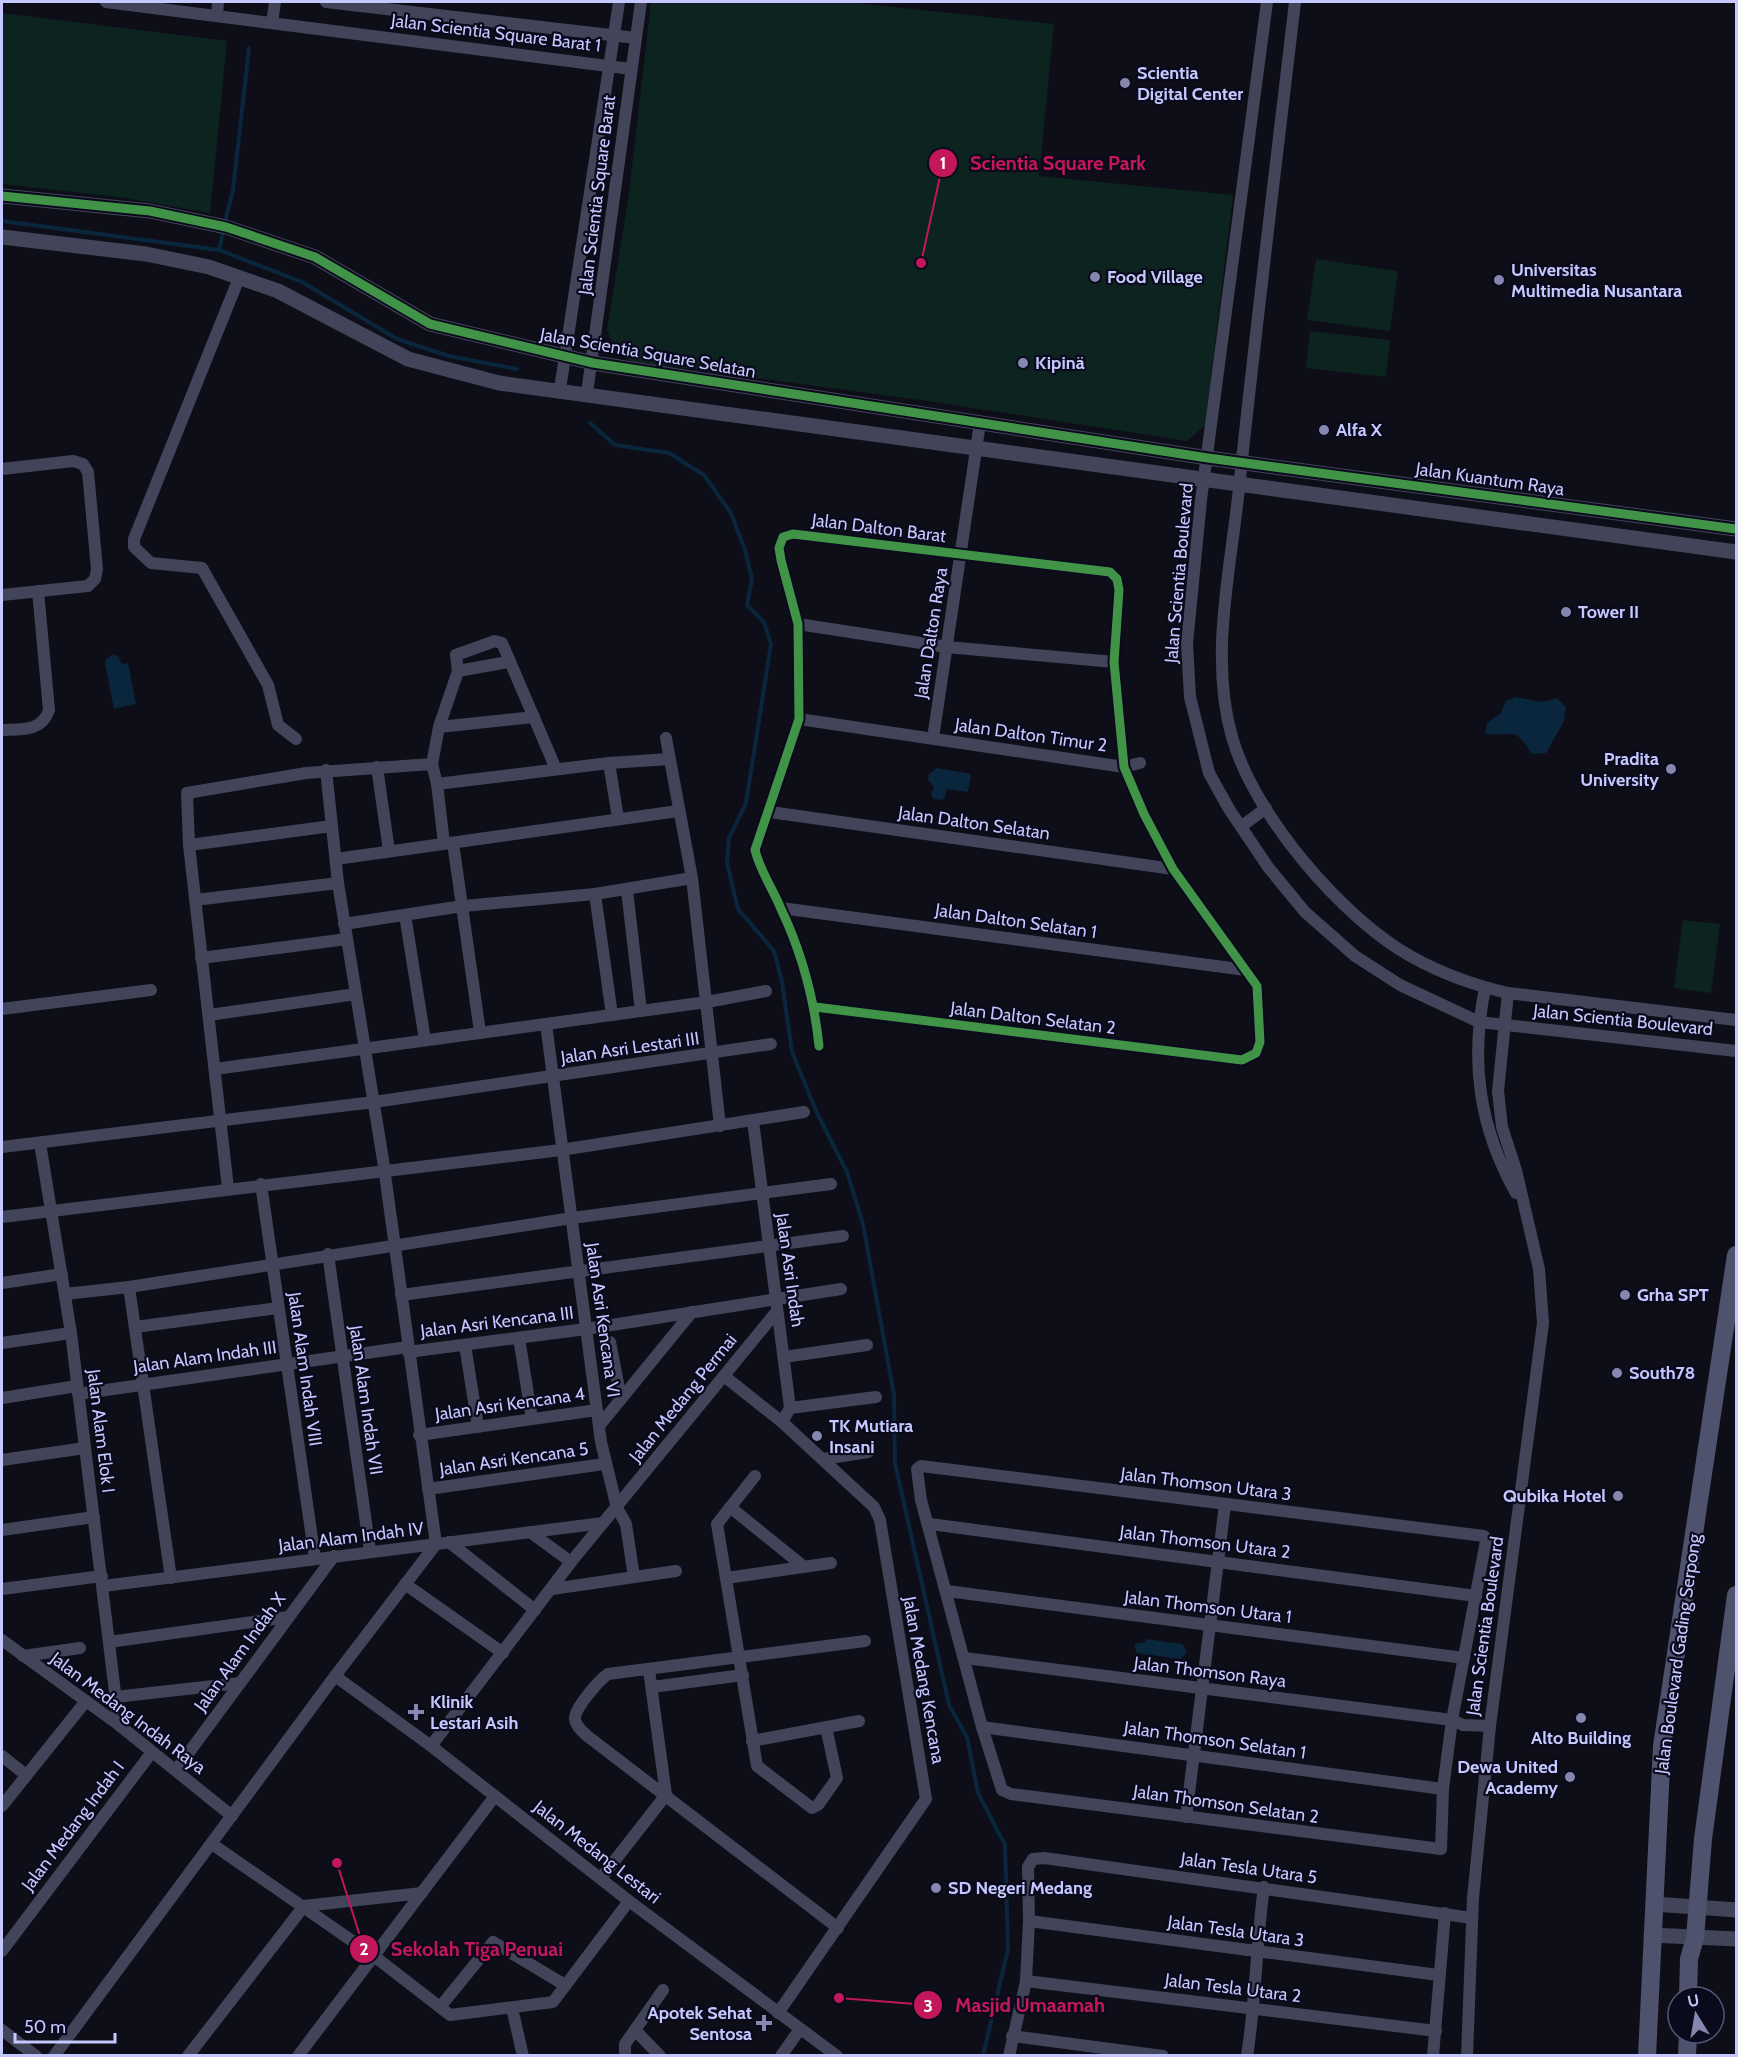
<svg xmlns="http://www.w3.org/2000/svg" width="1738" height="2057" font-family="Cabin,sans-serif">
<rect width="100%" height="100%" fill="#0e0e18"/>
<g fill="#0d2320">
<path d="M651,2H846L1054,24L1039,176L1233,195L1205,425L1187,441L928,401L631,361L616,352L607,330L629,193Z"/>
<path d="M2,13L227,41L210,213L126,198L2,184Z"/>
<path d="M1316,259L1398,271L1390,331L1307,320Z"/>
<path d="M1310,331L1390,340L1386,377L1306,368Z"/>
<path d="M1683,920L1720,924L1711,993L1674,988Z"/>
</g>
<g fill="#09263d">
<path d="M113,655L118,656L122,664L128,663L136,704L114,709L105,663L106,659Z"/>
<path d="M1515,697L1542,702L1557,698L1566,707L1564,721L1546,753L1532,754C1512,721 1511,740 1485,733L1487,723L1500,714L1506,701Z"/>
<path d="M937,768L971,774L968,792L946,789L945,797L942,800L934,799L931,795L934,787L928,779L929,774Z"/>
<path d="M1146,1639L1182,1644L1187,1652L1180,1659L1137,1653L1134,1644L1145,1642Z"/>
</g>
<g fill="none" stroke-linecap="round" stroke-linejoin="round">
<g stroke="#09263d" stroke-width="4">
<path d="M2,221L219,250L302,282L397,339L449,356L517,369"/>
<path d="M225,222L233,190L249,48"/>
<path d="M219,250L224,229"/>
<path d="M590,423L615,445L669,453L704,475L731,513L745,550L752,579L747,605L764,622L771,644L746,803L729,838L727,863L738,909L774,951L782,982L792,1052L816,1111L847,1172L863,1224L894,1395L895,1463L949,1705L967,1737L978,1793L1005,1845L1008,1949L983,2056"/>
</g>
<g stroke="#424459" stroke-width="12">
<path d="M106,2L631,69"/>
<path d="M326,2L636,38"/>
<path d="M1267,2L1201,500L1187,644L1190,697L1209,773L1229,809L1268,867L1305,912L1355,956L1400,985L1479,1022L1736,1051"/>
<path d="M1295,2C1276,164 1256,326 1239,488C1231,568 1209,657 1232,737C1254,815 1342,918 1412,957C1441,973 1477,986 1508,993L1736,1020"/>
<path d="M217,15L218,2"/>
<path d="M272,23L275,2"/>
<path d="M239,278L134,539V547L151,563L202,568L268,685L278,725L296,739"/>
<path d="M560,389L619,2"/>
<path d="M587,393L641,2"/>
<path d="M2,469L73,461L83,464L88,472L97,569L95,579L88,586L2,595"/>
<path d="M798,624L947,647L1114,662"/>
<path d="M458,671L508,662"/>
<path d="M799,719L1124,767L1140,763"/>
<path d="M439,727L534,717"/>
<path d="M2,730C21,729 42,732 49,710L38,591"/>
<path d="M666,738L692,878L720,1126"/>
<path d="M933,738L980,423"/>
<path d="M609,763L618,818"/>
<path d="M432,764L437,784L444,843"/>
<path d="M377,767L389,851"/>
<path d="M437,784L609,763L670,759"/>
<path d="M770,812L1173,869"/>
<path d="M1242,826L1266,808"/>
<path d="M453,843L480,1032"/>
<path d="M189,845L332,826"/>
<path d="M336,859L678,811"/>
<path d="M627,890L641,1011"/>
<path d="M595,894L612,1015"/>
<path d="M195,900L338,883"/>
<path d="M781,908L1246,970"/>
<path d="M405,915L425,1040"/>
<path d="M344,924L463,906L595,894L692,878"/>
<path d="M201,958L347,939"/>
<path d="M1485,988C1470,1062 1479,1127 1516,1193"/>
<path d="M815,1007L1242,1060L1256,1053L1260,1042L1257,986L1173,869L1144,814L1124,767L1114,662L1119,590L1117,579L1110,572L793,534L783,537L779,548L781,560L798,624L799,719L755,850C760,871 773,889 781,909C802,953 814,998 819,1046"/>
<path d="M2,1009L151,990"/>
<path d="M209,1015L356,994"/>
<path d="M546,1024L601,1442L617,1508L626,1524L634,1577"/>
<path d="M215,1069L707,1002L766,991"/>
<path d="M753,1121L790,1408L782,1422"/>
<path d="M40,1143L71,1333L119,1725"/>
<path d="M2,1147L374,1102L771,1044"/>
<path d="M261,1184L315,1559"/>
<path d="M228,1188L189,845L187,793L306,773L432,764L439,727L458,671L456,655L495,641L502,643L556,769"/>
<path d="M2,1217L561,1150L804,1112"/>
<path d="M328,1254L370,1551"/>
<path d="M2,1283L62,1274"/>
<path d="M129,1287L171,1578"/>
<path d="M65,1294L129,1287L572,1218L831,1184"/>
<path d="M401,1295L843,1236"/>
<path d="M135,1327L278,1308"/>
<path d="M519,1338L532,1419"/>
<path d="M610,1342L621,1399"/>
<path d="M2,1343L71,1333"/>
<path d="M465,1345L478,1427"/>
<path d="M408,1352L586,1329L841,1289"/>
<path d="M784,1357L867,1345"/>
<path d="M724,1376L782,1422L874,1507L880,1520L926,1799L778,2013"/>
<path d="M78,1394L408,1347"/>
<path d="M2,1398L77,1386"/>
<path d="M790,1408L876,1397"/>
<path d="M599,1426L692,1312"/>
<path d="M419,1435L597,1410"/>
<path d="M823,1459L868,1452"/>
<path d="M2,1460L85,1448"/>
<path d="M921,1466L1484,1536L1486,1541L1452,1720L1443,1789L1441,1849L1011,1794L1002,1790L982,1727L921,1500L917,1469Z"/>
<path d="M755,1476L717,1524L757,1766L812,1808L818,1805L837,1778L826,1727"/>
<path d="M428,1489L604,1464"/>
<path d="M730,1507L803,1566"/>
<path d="M930,1524L1476,1596"/>
<path d="M2,1530L94,1517"/>
<path d="M530,1532L571,1562"/>
<path d="M449,1542L535,1610"/>
<path d="M726,1578L831,1563"/>
<path d="M405,1584L503,1653"/>
<path d="M103,1586L603,1523"/>
<path d="M2,1589L102,1576"/>
<path d="M552,1589L676,1571"/>
<path d="M947,1591L1464,1658"/>
<path d="M2,1640L119,1725L232,1816"/>
<path d="M109,1642L288,1617"/>
<path d="M23,1656L80,1648"/>
<path d="M965,1658L1452,1720L1463,1725L1490,1726"/>
<path d="M335,1676L431,1746L629,1901L837,2056"/>
<path d="M652,1687L743,1675"/>
<path d="M115,1697L240,1683"/>
<path d="M982,1727L1443,1789"/>
<path d="M752,1741L859,1721"/>
<path d="M431,1746L571,1562L777,1311"/>
<path d="M2,1756L26,1775"/>
<path d="M176,1770L334,1556"/>
<path d="M2,1806L86,1701"/>
<path d="M1186,1817L1225,1505"/>
<path d="M212,1844L374,1956L450,2015L553,2002L629,1901"/>
<path d="M601,1878L666,1795L649,1670"/>
<path d="M1029,1921L1438,1975"/>
<path d="M838,1928L586,1735C581,1730 576,1726 575,1719C574,1709 599,1680 608,1674L865,1641"/>
<path d="M2,1951L152,1752"/>
<path d="M1026,1981L1436,2031"/>
<path d="M440,2007L493,1942L565,1985"/>
<path d="M512,2008L523,2056"/>
<path d="M2,2030L36,2056"/>
<path d="M635,2030L660,2056"/>
<path d="M1012,2036L1163,2056"/>
<path d="M54,2056L335,1676L436,1544L383,1160L338,883L326,770"/>
<path d="M188,2056L304,1906L422,1893"/>
<path d="M298,2056L495,1796"/>
<path d="M625,2056V2044L663,1990"/>
<path d="M781,2056L800,2029"/>
<path d="M1009,2056L1026,1981L1029,1921L1028,1867L1033,1859L1044,1858L1472,1918"/>
<path d="M1247,2056C1256,2000 1256,1944 1264,1887"/>
<path d="M1433,2056L1445,1913"/>
<path d="M1467,2056L1473,1898L1490,1726L1543,1323L1539,1269L1516,1170L1502,1127L1498,1091L1508,993"/>
</g>
<g stroke="#424459" stroke-width="15">
<path d="M2,196L150,211L226,227L315,257L430,324L593,363L1208,458L1736,529"/>
<path d="M2,237L146,254L209,267L278,291L408,359L499,383L1736,552"/>
<path d="M1654,1904L1736,1910"/>
<path d="M1651,1935L1736,1939"/>
</g>
<g stroke="#4f526c" stroke-width="18">
<path d="M1688,1997L1689,1959L1695,1938L1703,1839L1736,1595"/>
<path d="M1647,2056L1662,1746L1736,1255"/>
<path d="M1687,2056L1688,2033"/>
</g>
<defs>
<g id="cycleway">
<path d="M2,196L150,211L226,227L315,257L430,324L593,363L1208,458L1736,529"/>
<path d="M815,1007L1242,1060L1256,1053L1260,1042L1257,986L1173,869L1144,814L1124,767L1114,662L1119,590L1117,579L1110,572L793,534L783,537L779,548L781,560L798,624L799,719L755,850C760,871 773,889 781,909C802,953 814,998 819,1046"/>
</g>
</defs>
<use href="#cycleway" stroke="#0a0a1c" stroke-width="13"/>
<use href="#cycleway" stroke="#419447" stroke-width="9"/>
</g>
<g fill="#8587ae" stroke="#0a0a1c" stroke-width="2">
<circle cx="1125" cy="83" r="6"/>
<circle cx="1095" cy="277" r="6"/>
<circle cx="1499" cy="280" r="6"/>
<circle cx="1023" cy="363" r="6"/>
<circle cx="1324" cy="430" r="6"/>
<circle cx="1566" cy="612" r="6"/>
<circle cx="1671" cy="769" r="6"/>
<circle cx="1625" cy="1295" r="6"/>
<circle cx="1617" cy="1373" r="6"/>
<circle cx="817" cy="1436" r="6"/>
<circle cx="1618" cy="1496" r="6"/>
<path d="M413 1703h6v6h6v6h-6v6h-6v-6h-6v-6h6z"/>
<circle cx="1581" cy="1718" r="6"/>
<circle cx="1570" cy="1777" r="6"/>
<circle cx="936" cy="1888" r="6"/>
<path d="M761 2014h6v6h6v6h-6v6h-6v-6h-6v-6h6z"/>
</g>
<g text-anchor="middle" stroke-width="4.5" stroke-linejoin="round" paint-order="stroke">
<g font-size="18" fill="#c5c8ff" stroke="#0a0a1c">
<text transform="translate(496 33) rotate(7)" y="6">Jalan Scientia Square Barat 1</text>
<text transform="translate(597 195) rotate(-83)" y="6">Jalan Scientia Square Barat</text>
<text transform="translate(648 353) rotate(10)" y="6">Jalan Scientia Square Selatan</text>
<text transform="translate(1490 479) rotate(8)" y="6">Jalan Kuantum Raya</text>
<text transform="translate(879 528) rotate(7)" y="6">Jalan Dalton Barat</text>
<text transform="translate(1179 573) rotate(-85)" y="6">Jalan Scientia Boulevard</text>
<text transform="translate(931 633) rotate(-81)" y="6">Jalan Dalton Raya</text>
<text transform="translate(1031 735) rotate(8)" y="6">Jalan Dalton Timur 2</text>
<text transform="translate(974 823) rotate(8)" y="6">Jalan Dalton Selatan</text>
<text transform="translate(1016 921) rotate(8)" y="6">Jalan Dalton Selatan 1</text>
<text transform="translate(1033 1018) rotate(7)" y="6">Jalan Dalton Selatan 2</text>
<text transform="translate(1623 1020) rotate(6)" y="6">Jalan Scientia Boulevard</text>
<text transform="translate(630 1048) rotate(-8)" y="6">Jalan Asri Lestari III</text>
<text transform="translate(790 1270) rotate(82)" y="6">Jalan Asri Indah</text>
<text transform="translate(603 1320) rotate(82)" y="6">Jalan Asri Kencana VI</text>
<text transform="translate(497 1322) rotate(-7)" y="6">Jalan Asri Kencana III</text>
<text transform="translate(205 1357) rotate(-8)" y="6">Jalan Alam Indah III</text>
<text transform="translate(305 1369) rotate(82)" y="6">Jalan Alam Indah VIII</text>
<text transform="translate(683 1398) rotate(-51)" y="6">Jalan Medang Permai</text>
<text transform="translate(366 1400) rotate(82)" y="6">Jalan Alam Indah VII</text>
<text transform="translate(510 1404) rotate(-8)" y="6">Jalan Asri Kencana 4</text>
<text transform="translate(101 1431) rotate(83)" y="6">Jalan Alam Elok I</text>
<text transform="translate(514 1459) rotate(-8)" y="6">Jalan Asri Kencana 5</text>
<text transform="translate(1206 1484) rotate(7)" y="6">Jalan Thomson Utara 3</text>
<text transform="translate(351 1537) rotate(-7)" y="6">Jalan Alam Indah IV</text>
<text transform="translate(1205 1542) rotate(7)" y="6">Jalan Thomson Utara 2</text>
<text transform="translate(1208 1607) rotate(7)" y="6">Jalan Thomson Utara 1</text>
<text transform="translate(1485 1626) rotate(-82)" y="6">Jalan Scientia Boulevard</text>
<text transform="translate(240 1652) rotate(-54)" y="6">Jalan Alam Indah X</text>
<text transform="translate(1678 1654) rotate(-82)" y="6">Jalan Boulevard Gading Serpong</text>
<text transform="translate(1210 1672) rotate(7)" y="6">Jalan Thomson Raya</text>
<text transform="translate(924 1680) rotate(80)" y="6">Jalan Medang Kencana</text>
<text transform="translate(128 1713) rotate(37)" y="6">Jalan Medang Indah Raya</text>
<text transform="translate(1215 1740) rotate(8)" y="6">Jalan Thomson Selatan 1</text>
<text transform="translate(1226 1804) rotate(8)" y="6">Jalan Thomson Selatan 2</text>
<text transform="translate(73 1826) rotate(-53)" y="6">Jalan Medang Indah I</text>
<text transform="translate(597 1852) rotate(38)" y="6">Jalan Medang Lestari</text>
<text transform="translate(1249 1868) rotate(8)" y="6">Jalan Tesla Utara 5</text>
<text transform="translate(1236 1931) rotate(8)" y="6">Jalan Tesla Utara 3</text>
<text transform="translate(1233 1988) rotate(7)" y="6">Jalan Tesla Utara 2</text>
</g>
<g font-size="18" font-weight="bold" fill="#c5c8ff" stroke="#0a0a1c" text-anchor="start">
<text x="1137" y="79">Scientia<tspan x="1137" dy="21">Digital Center</tspan></text>
<text x="1511" y="276">Universitas<tspan x="1511" dy="21">Multimedia Nusantara</tspan></text>
<text x="1107" y="283">Food Village</text>
<text x="1035" y="369">Kipinä</text>
<text x="1336" y="436">Alfa X</text>
<text x="1578" y="618">Tower II</text>
<text x="1659" y="765" text-anchor="end">Pradita<tspan x="1659" dy="21">University</tspan></text>
<text x="1637" y="1301">Grha SPT</text>
<text x="1629" y="1379">South78</text>
<text x="829" y="1432">TK Mutiara<tspan x="829" dy="21">Insani</tspan></text>
<text x="1606" y="1502" text-anchor="end">Qubika Hotel</text>
<text x="430" y="1708">Klinik<tspan x="430" dy="21">Lestari Asih</tspan></text>
<text x="1581" y="1744" text-anchor="middle">Alto Building</text>
<text x="1558" y="1773" text-anchor="end">Dewa United<tspan x="1558" dy="21">Academy</tspan></text>
<text x="948" y="1894">SD Negeri Medang</text>
<text x="752" y="2019" text-anchor="end">Apotek Sehat<tspan x="752" dy="21">Sentosa</tspan></text>
</g>
</g>
<path fill="none" stroke="#c2185b" stroke-width="2" d="M921 263L943 163M337 1863L364 1949M839 1998L928 2005"/>
<g fill="#c2185b" stroke="#0a0a1c" stroke-width="2">
<circle cx="921" cy="263" r="6"/>
<circle cx="337" cy="1863" r="6"/>
<circle cx="839" cy="1998" r="6"/>
<circle cx="943" cy="163" r="15"/>
<circle cx="364" cy="1949" r="15"/>
<circle cx="928" cy="2005" r="15"/>
</g>
<g font-size="18" text-anchor="middle" font-weight="bold" fill="#fff">
<text x="943" y="169">1</text>
<text x="364" y="1955">2</text>
<text x="928" y="2012">3</text>
</g>
<g font-size="20" text-anchor="middle" font-weight="bold" fill="#c2185b" stroke="#0a0a1c" stroke-width="4.5" stroke-linejoin="round" paint-order="stroke">
<text x="1058" y="170">Scientia Square Park</text>
<text x="477" y="1956">Sekolah Tiga Penuai</text>
<text x="1030" y="2012">Masjid Umaamah</text>
</g>
<rect width="1738" height="2057" fill="none" stroke="#c5c8ff" stroke-width="6"/>
<g transform="translate(1696 2015) rotate(349)"><circle r="28" fill="#0a0a1c" stroke="#555677" stroke-width="1.5"/>
<path d="M0-4.5L10 22L0 15L-10 22Z" fill="#8587ae"/>
<text y="-9" font-size="16" font-weight="bold" text-anchor="middle" fill="#c5c8ff">U</text>
</g>
<path d="M15 2033v9h100v-9" fill="none" stroke="#c5c8ff" stroke-width="3"/>
<text x="24" y="2033" font-size="18" fill="#c5c8ff" stroke="#0a0a1c" stroke-width="4.5" paint-order="stroke">50 m</text>
</svg>
